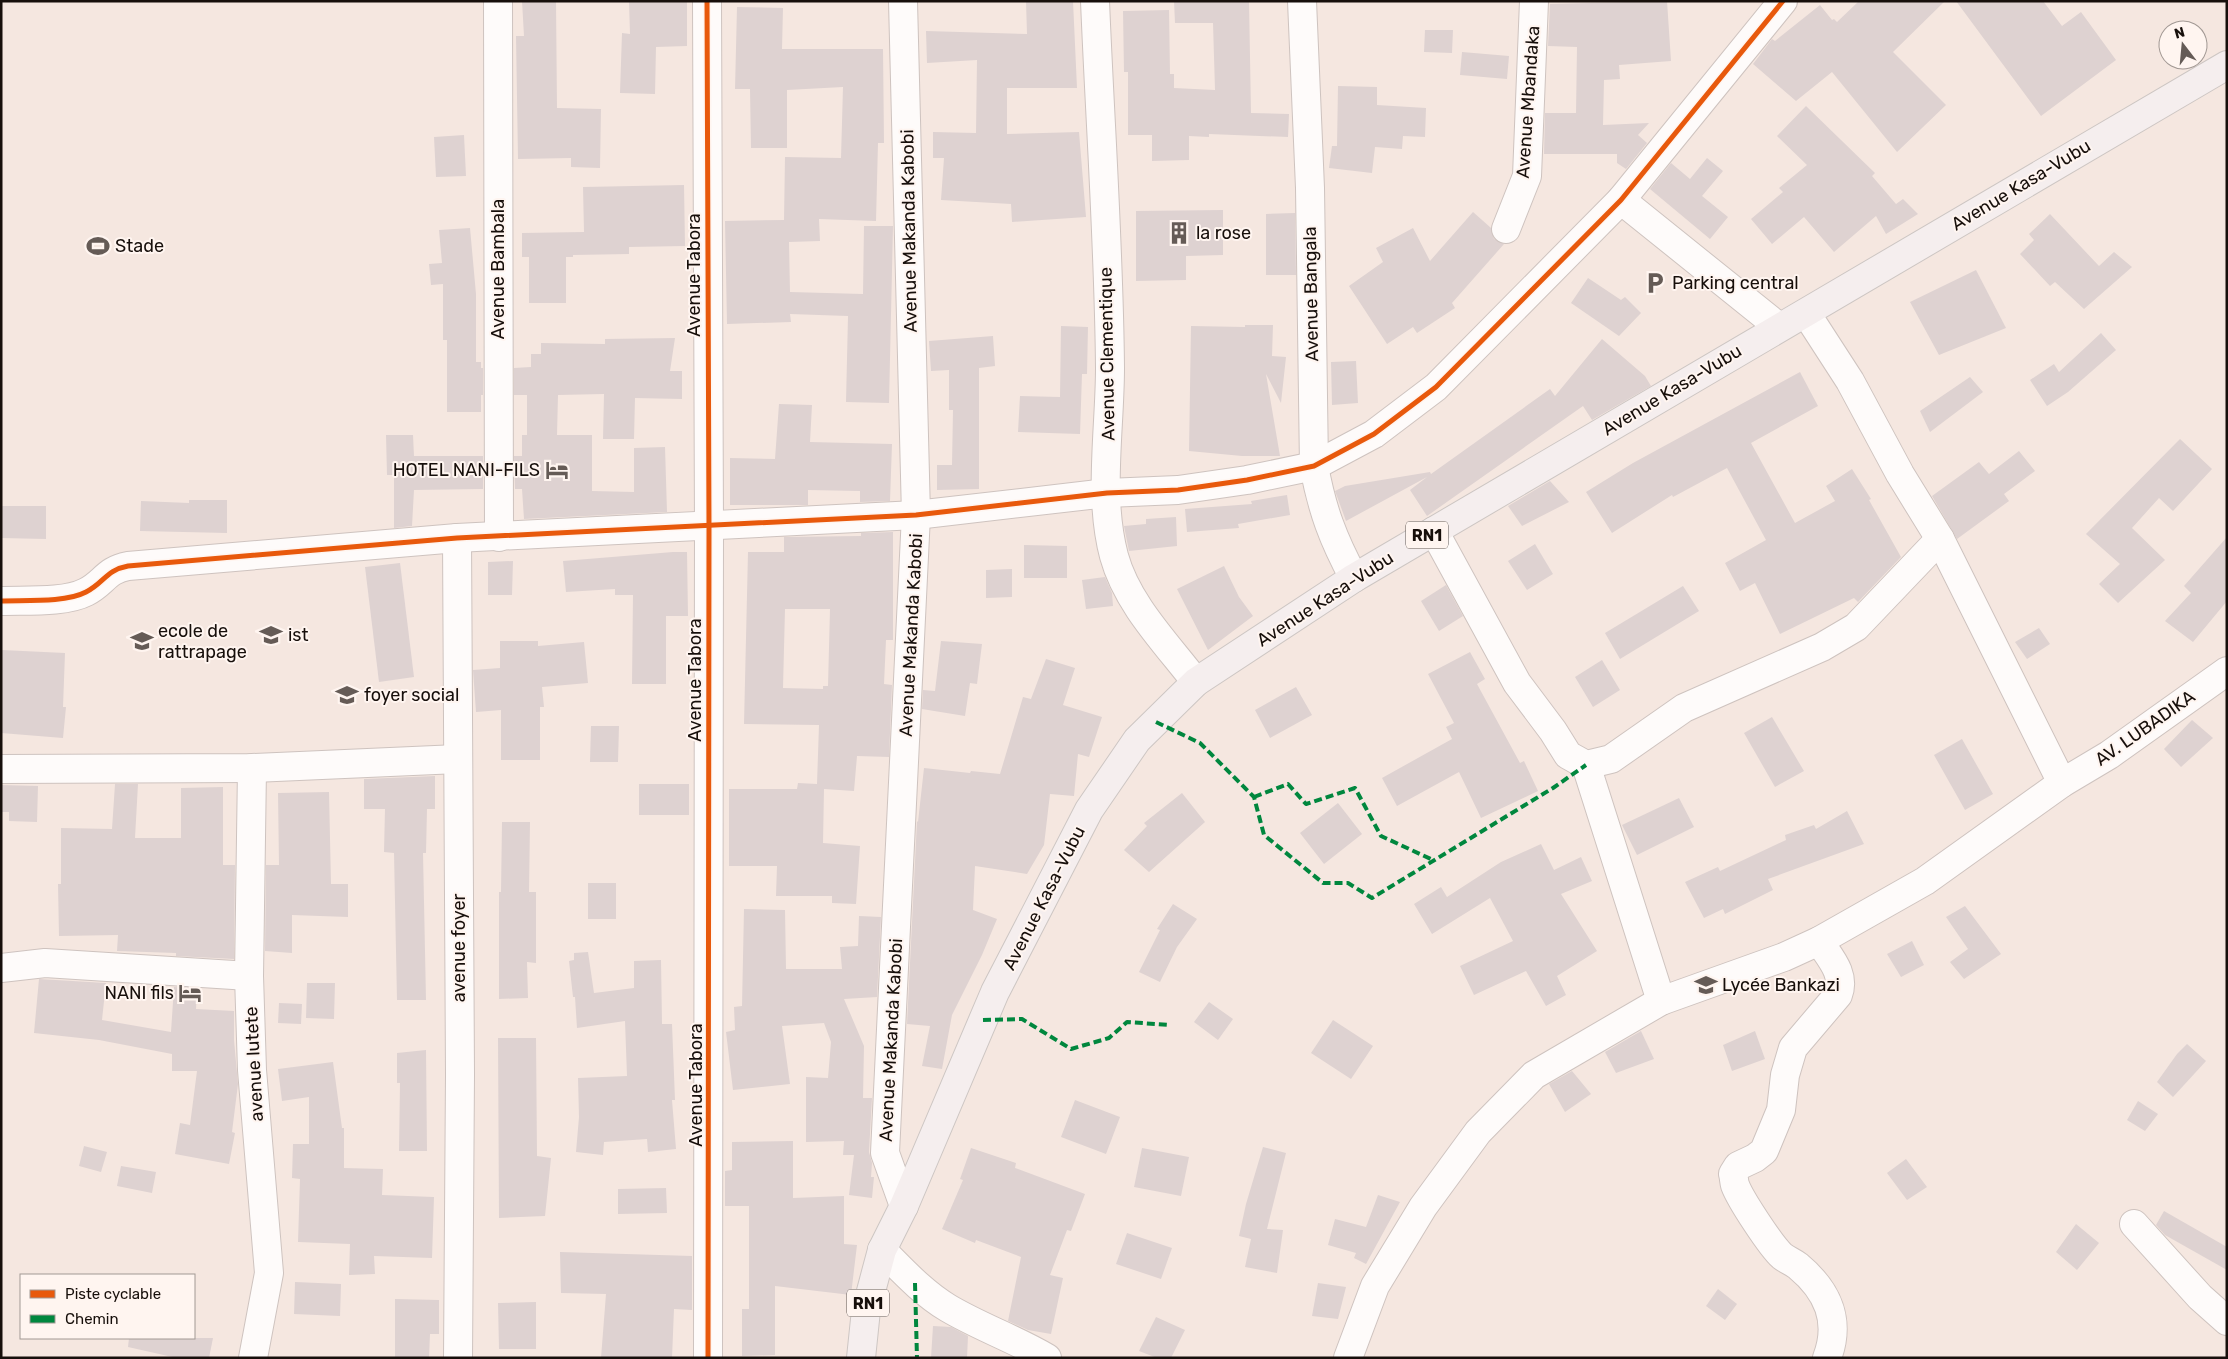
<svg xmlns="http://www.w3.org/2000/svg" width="2228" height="1359" font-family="Rubik,sans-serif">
<rect width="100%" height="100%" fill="#f5e7e0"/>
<g fill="#ded2d1" fill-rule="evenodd">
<path d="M522,1H556L557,108L601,109L600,168L571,167V158L518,159L516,36H524Z"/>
<path d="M629,1H687V46L656,47L655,94L620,93L622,33L630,34Z"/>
<path d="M1026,1H1073L1077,88H1007V134L1079,132L1086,217L1012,222L1011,204L941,200L944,158H933V132L976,133L977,60L927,63L926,31L1027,34Z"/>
<path d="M1174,1H1249L1251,113L1289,114L1288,137L1209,134V137L1189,136V160L1152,161V135H1128V72H1124L1123,11L1169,10L1170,74H1174V88L1215,90L1213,23H1175Z"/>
<path d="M1667,1L1671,61L1619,65L1620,79L1604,80L1603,125L1649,123L1638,135L1647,143L1626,169L1617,163V154H1544L1545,113H1576L1577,47L1548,46L1550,4Z"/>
<path d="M1859,1H1945L1893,52L1946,105L1897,152L1832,72L1796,101L1753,64L1772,39L1775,41L1820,5L1832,20L1834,19L1837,22Z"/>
<path d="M1956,1H2043L2062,26L2081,12L2116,60L2041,116Z"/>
<path d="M737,7L783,8L782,49H883L884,143H878L876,221L819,219L820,241L789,242L790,292L863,294L864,226H893L889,403L846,402L848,316L790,314L791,322L727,324L725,221L784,220L785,157L841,158L843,87L787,90V148H751L750,89H735Z"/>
<path d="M1425,30H1453L1452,53L1424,52Z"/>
<path d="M1462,52L1509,56L1507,79L1460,75Z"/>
<path d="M1338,86L1377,87V105L1426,108L1425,137L1403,136L1402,149L1375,147L1372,173L1329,168L1332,146H1337Z"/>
<path d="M1806,106L1875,173L1872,176L1896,204L1903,199L1918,214L1886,234L1876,216L1834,252L1804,217L1772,244L1751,219L1783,192L1779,188L1807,165L1777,136Z"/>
<path d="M464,135L466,176L436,177L434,137Z"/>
<path d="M1707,158L1723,171L1702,196L1728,217L1710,239L1650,189L1671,163L1690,179Z"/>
<path d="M684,185L685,246L629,247V254L573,255V257H566V303H529V257H522V233L584,232L583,187Z"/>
<path d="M1223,210V255L1186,256V280L1136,281V211Z"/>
<path d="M1473,212L1491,228L1494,239L1504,244L1452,303L1455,308L1417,333L1413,327L1387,344L1349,286L1383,262L1376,248L1413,228L1430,261Z"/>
<path d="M1295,213L1296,275H1266V214Z"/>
<path d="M2050,214L2099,266L2114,252L2132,267L2084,309L2055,282L2050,286L2020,254L2034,240L2029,234Z"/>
<path d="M470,228L476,294V362H481V368H483V395H481V412H447V340H443V284L431,285L429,264L442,263L439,230Z"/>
<path d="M1976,270L2006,328L1939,355L1910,302Z"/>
<path d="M1588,278L1621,300L1625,297L1641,313L1619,336L1571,303Z"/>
<path d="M1245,325H1273L1272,356L1286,357L1281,403L1266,374L1280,456H1242L1189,451L1191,326L1245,327Z"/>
<path d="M1061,326L1088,327L1087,374H1082L1080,434L1018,432L1020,396L1060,397Z"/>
<path d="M2101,333L2116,350L2068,392L2047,406L2030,380L2054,364L2059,372Z"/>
<path d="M993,336L995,366L979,368V489L937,490V465H952L953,410H949V370L931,371L929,341Z"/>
<path d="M675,338L670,371H682V399L635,398L634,439H603L604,394L558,395L557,435H592V491L634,492V448L665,447L667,512L524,519L522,489H515L514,456H522V435H527V395H514V368L531,367V354H541V343L605,344V339Z"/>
<path d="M1602,339L1645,376L1651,386L1592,420L1583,406L1427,516L1410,490L1427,477L1346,521L1335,491L1345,486L1430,472L1431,474L1550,389L1555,396Z"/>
<path d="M1356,361L1358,403L1332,405L1331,362Z"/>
<path d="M1800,372L1818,406L1751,443L1795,523L1835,501L1826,486L1852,469L1871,499L1869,500L1901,557L1858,602L1854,598L1780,634L1755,583L1740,591L1725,563L1766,540L1727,468L1673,497L1672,495L1612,533L1586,492L1633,463Z"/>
<path d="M1970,377L1983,392L1930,432L1920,411Z"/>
<path d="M779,404L812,405L810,442L892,444L890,501L860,502V491L808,490V505H730V458L775,459Z"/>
<path d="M386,435H413L414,456H483V489L414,490L412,526L394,528V475H387Z"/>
<path d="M2180,439L2212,469L2173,511L2159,498L2132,528L2165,560L2118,603L2099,584L2120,564L2086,534Z"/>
<path d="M2019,451L2035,471L2004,494L2009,501L1957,539L1932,496L1979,462L1989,474Z"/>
<path d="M1550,481L1569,502L1522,526L1508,506Z"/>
<path d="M1287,495L1290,515L1238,524L1239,528L1187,532L1185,509L1252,504L1251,501Z"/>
<path d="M189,500H227V533L140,531L141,501L189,503Z"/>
<path d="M1,506H46V539L1,538Z"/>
<path d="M1176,517L1177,546L1129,551L1124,526L1146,524V519Z"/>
<path d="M893,532V640H886L884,684L892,685L889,757L857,756L854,791L824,789L823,843L860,846L856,904L832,903V896H776L777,866H729V789H797L798,783L817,784L819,725L744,724L748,552H784V537L861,536V533ZM785,609H830L828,686H823V689L783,688Z"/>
<path d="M2227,537V601L2193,642L2165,621L2191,593L2184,586Z"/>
<path d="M1535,544L1553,574L1527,590L1508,561Z"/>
<path d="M1024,545L1067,546V578H1024Z"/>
<path d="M673,552H687L688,616H666V684H632L633,595H615V589L566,592L563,561Z"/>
<path d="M513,561L512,595H488V562Z"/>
<path d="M400,563L414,677L379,682L365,567Z"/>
<path d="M1224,566L1239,597L1253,616L1208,650L1177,589Z"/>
<path d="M1012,569V597L986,598V570Z"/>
<path d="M1105,577L1112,593L1113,606L1086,609L1082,580Z"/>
<path d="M1446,585L1463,616L1439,631L1421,601Z"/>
<path d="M1683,586L1699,611L1620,659L1605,633Z"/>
<path d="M2039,628L2050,644L2027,659L2015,642Z"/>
<path d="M500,641H538V646L584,642L588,683L542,687L544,707H540V760H501V710L476,712L473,670L500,668Z"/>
<path d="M941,641L982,644L977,684L970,683L965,716L922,709L923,690L935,691Z"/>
<path d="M2,650L65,653L63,707H66L63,738L1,733Z"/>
<path d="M1470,652L1485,679L1477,684L1520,763L1524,761L1538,791L1481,818L1459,772L1397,806L1382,778L1452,739L1446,727L1454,723L1428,674Z"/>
<path d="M1046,659L1075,668L1063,705L1102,717L1089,757L1078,754L1074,796L1050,794L1044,845L1027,874L975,866L973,910L997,919L982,955L952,1015L942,1069L922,1066L930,1026L907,1024L917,821L918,822L924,768L970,773L971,771L1000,774L1023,697L1031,699Z"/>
<path d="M1602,660L1620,690L1593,707L1575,677Z"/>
<path d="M1296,687L1312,715L1270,738L1255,710Z"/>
<path d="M1772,717L1804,771L1775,787L1744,733Z"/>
<path d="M2192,720L2213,738L2181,767L2164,749Z"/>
<path d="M591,726H619L618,762H590Z"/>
<path d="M1962,739L1993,794L1965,810L1934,755Z"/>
<path d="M435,776V809H427L426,853H423L426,1000H397L394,853L384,852L385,809H364V779Z"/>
<path d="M115,784H138L135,838H181V788L223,787V865H235L234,959L176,956V953L117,951L118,935L59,936L58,884H61V828L112,829Z"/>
<rect x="639" y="784" width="50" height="31"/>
<path d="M1,785L38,786L37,822L9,821V812H1Z"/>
<path d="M329,792L331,884H348V917L292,915V953L265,951L266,865H279L278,793Z"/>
<path d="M1182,793L1205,822L1149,872L1124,850L1147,826L1144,823Z"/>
<path d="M1679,798L1694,827L1637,855L1622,825Z"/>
<path d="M1338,803L1362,834L1324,864L1300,833Z"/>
<path d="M1847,811L1864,844L1768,879L1773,890L1725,914L1723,909L1704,918L1685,882L1718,867L1720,871L1786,840L1785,835L1814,825L1816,829Z"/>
<path d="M502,822H530L529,892H536V963L527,962L528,998L499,999V892H501Z"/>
<path d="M1541,844L1554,870L1581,857L1592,881L1561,894L1597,951L1557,976L1566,995L1546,1006L1526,971L1474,995L1460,966L1513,941L1490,898L1432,934L1414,904L1441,887L1447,897L1501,862Z"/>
<rect x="588" y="883" width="28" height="36"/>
<path d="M1173,904L1197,919L1177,947L1160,982L1139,972L1160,930L1157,929Z"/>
<path d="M1965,906L2001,954L1964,979L1950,962L1968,949L1946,917Z"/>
<path d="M744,909L785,910L786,969H842L840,947L858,946L859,916L881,917L877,997L844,999L864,1046L863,1098H872L869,1152L872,1163L871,1177H874L872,1198L849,1195L854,1155H843L844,1141L806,1142V1077L828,1078L831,1042L824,1023L782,1026L790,1084L733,1090L726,1032L735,1030L734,1007L742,1006Z"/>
<path d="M1912,941L1924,965L1901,977L1887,954Z"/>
<path d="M588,952L594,993L634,988V961L661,960L662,1024H672L675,1100H672L676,1149L648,1152L647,1139L604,1142L603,1155L576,1152L579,1117L578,1078L627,1076L625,1021L577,1028L575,997H573L569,961L574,960V953Z"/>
<path d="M39,979L106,983L102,1020L171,1032L174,987L197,988L196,1009L234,1011V1040L238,1084L232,1132L235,1133L229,1164L175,1154L180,1123L190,1125L197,1071H172V1054L99,1040L34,1033Z"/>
<path d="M307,983H335L334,1019L306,1018Z"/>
<path d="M1209,1002L1233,1019L1218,1040L1194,1022Z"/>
<path d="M279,1003L302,1004L301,1024L278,1023Z"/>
<path d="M1333,1020L1373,1046L1351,1079L1311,1053Z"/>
<path d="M1641,1031L1654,1059L1616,1073L1605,1052Z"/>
<path d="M1755,1031L1765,1059L1732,1071L1723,1045Z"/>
<path d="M498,1038H536L537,1156L551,1158L545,1216L499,1218Z"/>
<path d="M2187,1044L2206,1061L2173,1097L2157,1082L2177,1054Z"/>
<path d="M426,1050L427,1151H399L400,1083H397V1053Z"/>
<path d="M333,1062L342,1128H344V1168L383,1169L382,1195L434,1197L432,1258L374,1256L375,1274L349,1275L350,1244L298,1242L300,1179L292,1178L293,1144H309V1097L282,1101L278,1069Z"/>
<path d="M1572,1071L1591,1094L1565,1112L1549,1084Z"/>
<path d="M1075,1100L1120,1117L1106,1154L1061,1137Z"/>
<path d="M2138,1101L2158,1114L2145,1131L2127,1120Z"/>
<path d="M793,1141V1198L844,1196V1244L857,1245L851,1295L775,1286V1355L742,1356V1309H749V1206H725V1171L732,1170V1142Z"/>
<path d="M84,1146L107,1152L101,1172L79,1166Z"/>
<path d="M1263,1147L1286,1153L1267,1229L1283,1230L1277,1273L1245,1267L1251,1239L1239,1236L1246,1204Z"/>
<path d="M971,1148L1016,1163L1015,1168L1085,1194L1071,1231L1067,1230L1050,1275L1063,1278L1051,1334L1028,1330L1008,1321L1021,1257L976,1240L975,1243L942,1229L963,1180L960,1179Z"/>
<path d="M1142,1148L1189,1157L1181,1196L1134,1187Z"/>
<path d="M1906,1159L1927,1187L1907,1200L1887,1173Z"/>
<path d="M121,1166L156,1172L152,1193L117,1186Z"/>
<path d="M666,1188L667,1213L618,1214V1189Z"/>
<path d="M1378,1195L1400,1202L1366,1264L1354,1258L1356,1253L1328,1245L1335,1219L1366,1227Z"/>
<path d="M2164,1211L2227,1247V1270L2165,1235L2156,1225Z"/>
<path d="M2076,1224L2099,1243L2077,1270L2056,1252Z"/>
<path d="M1127,1233L1172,1248L1161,1279L1116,1264Z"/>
<path d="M560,1252L692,1256V1310L674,1309L672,1358H601L606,1294L561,1293Z"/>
<path d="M295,1282L341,1284L340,1316L294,1314Z"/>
<path d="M1318,1283L1346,1287L1338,1319L1312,1316Z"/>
<path d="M1718,1289L1737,1304L1725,1320L1706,1306Z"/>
<path d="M395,1299L439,1300V1334H430L429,1358H395Z"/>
<path d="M536,1302V1349H499L498,1303Z"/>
<path d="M1156,1317L1185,1330L1171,1358H1157L1139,1351Z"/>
<path d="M933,1326L951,1327L968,1336L967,1358H931Z"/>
<path d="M129,1338H213L209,1358H177L128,1347Z"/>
</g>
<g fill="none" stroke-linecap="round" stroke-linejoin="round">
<defs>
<g id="minor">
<path d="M498,1L499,537"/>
<path d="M707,1L709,527L708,1358"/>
<path d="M903,1L916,515L885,1153L904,1206"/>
<path d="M1095,1C1100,123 1109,246 1110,368C1110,429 1098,496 1114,556C1127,604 1167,644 1196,682"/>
<path d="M1302,1L1310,188L1314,466C1322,510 1333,539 1354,578"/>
<path d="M1621,200L1779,327"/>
<path d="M1506,229L1527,176L1534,1"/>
<path d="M1806,313L1850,381L1900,474L1940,539L2062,783"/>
<path d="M1434,531L1517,683L1553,731L1568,755L1586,765L1661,1001"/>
<path d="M457,538L460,1075L458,1358"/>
<path d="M1,601C25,600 65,603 86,592C104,583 106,570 128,566L457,538L916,515L1107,493L1178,490L1247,480L1314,466L1374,434L1436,387L1621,200L1783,1"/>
<path d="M1586,765L1611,759L1684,708L1822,647L1856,627L1940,539"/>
<path d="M252,768L249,976L252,1070L269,1273L253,1358"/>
<path d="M1,769L252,768L458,759"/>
<path d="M1819,941C1830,958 1846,974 1838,995L1793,1048L1785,1075L1781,1110L1764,1151L1755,1158L1738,1166L1733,1174C1734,1177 1734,1182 1735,1185C1740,1199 1771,1246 1782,1256C1787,1260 1793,1262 1798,1266C1828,1291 1841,1321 1827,1358"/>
<path d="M1,968L45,963L249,976"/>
<path d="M2134,1224L2200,1297L2227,1321"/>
<path d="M882,1250C903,1271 923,1293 948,1308C980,1327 1015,1339 1047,1358"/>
<path d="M1348,1358L1375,1286L1423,1207L1478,1132L1534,1075L1661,1001L1784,957L1819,941L1925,881L2062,783L2109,755L2227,671"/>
</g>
<path id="highway" d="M861,1358L866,1310L882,1250L904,1206L995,992L1089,810L1137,740L1196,682L1354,578L2227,65"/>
</defs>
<use href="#minor" stroke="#cec3bf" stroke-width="30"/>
<use href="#highway" stroke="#cdc6c3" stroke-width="30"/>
<use href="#minor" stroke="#fefbfa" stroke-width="28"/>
<use href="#highway" stroke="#f5eeee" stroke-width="28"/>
<g stroke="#00873e" stroke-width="4" stroke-dasharray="8 4" stroke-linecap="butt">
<path d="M1156,722L1200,743L1254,797L1264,835L1323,883H1348L1372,898L1553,788L1586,765"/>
<path d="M1254,797L1288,784L1306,804L1355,788L1381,836L1433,860"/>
<path d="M983,1020L1022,1019L1071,1049L1109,1038L1127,1022L1170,1025"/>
<path d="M915,1283L917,1358"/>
</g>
<defs>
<g id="cycleway">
<path d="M707,1L709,527L708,1358"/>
<path d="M1,601C25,600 65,603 86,592C104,583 106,570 128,566L457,538L916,515L1107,493L1178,490L1247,480L1314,466L1374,434L1436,387L1621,200L1783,1"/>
</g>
</defs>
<use href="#cycleway" stroke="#fff5f0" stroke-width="8"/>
<use href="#cycleway" stroke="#e8590c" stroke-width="5"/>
</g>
<defs>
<symbol id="building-bare" viewBox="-9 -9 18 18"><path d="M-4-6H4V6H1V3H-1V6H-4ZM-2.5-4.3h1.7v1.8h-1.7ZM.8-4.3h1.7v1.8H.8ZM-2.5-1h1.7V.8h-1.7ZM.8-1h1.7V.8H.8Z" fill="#655b56" stroke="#fff5f0" stroke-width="2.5" paint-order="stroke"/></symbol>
<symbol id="stadium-bare" viewBox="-9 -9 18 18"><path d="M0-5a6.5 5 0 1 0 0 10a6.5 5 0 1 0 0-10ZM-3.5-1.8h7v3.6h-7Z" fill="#655b56" stroke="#fff5f0" stroke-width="2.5" paint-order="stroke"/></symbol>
<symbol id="parking-bare" viewBox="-9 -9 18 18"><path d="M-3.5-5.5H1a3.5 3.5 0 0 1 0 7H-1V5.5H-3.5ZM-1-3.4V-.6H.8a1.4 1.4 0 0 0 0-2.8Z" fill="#655b56" stroke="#fff5f0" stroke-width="2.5" paint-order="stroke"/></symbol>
<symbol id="hotel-bare" viewBox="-9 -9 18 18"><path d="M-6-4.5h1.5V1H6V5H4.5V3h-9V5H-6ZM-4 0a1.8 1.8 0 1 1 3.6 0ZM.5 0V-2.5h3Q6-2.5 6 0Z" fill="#655b56" stroke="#fff5f0" stroke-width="2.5" paint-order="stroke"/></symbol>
<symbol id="university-bare" viewBox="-9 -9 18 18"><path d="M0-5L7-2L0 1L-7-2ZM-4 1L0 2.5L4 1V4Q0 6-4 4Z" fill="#655b56" stroke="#fff5f0" stroke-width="2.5" paint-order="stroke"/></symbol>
<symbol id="school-bare" viewBox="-9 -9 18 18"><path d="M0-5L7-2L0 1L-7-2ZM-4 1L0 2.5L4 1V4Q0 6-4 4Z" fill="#655b56" stroke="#fff5f0" stroke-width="2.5" paint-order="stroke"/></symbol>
</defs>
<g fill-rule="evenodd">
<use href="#building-bare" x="1163" y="217" width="32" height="32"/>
<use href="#stadium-bare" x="82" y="230" width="32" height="32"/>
<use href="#parking-bare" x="1639" y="267" width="32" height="32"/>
<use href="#hotel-bare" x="541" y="454" width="32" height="32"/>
<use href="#university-bare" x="255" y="619" width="32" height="32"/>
<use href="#university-bare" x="126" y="625" width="32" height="32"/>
<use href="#school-bare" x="331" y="679" width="32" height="32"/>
<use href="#school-bare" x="1690" y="969" width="32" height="32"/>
<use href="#hotel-bare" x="174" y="977" width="32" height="32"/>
</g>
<g text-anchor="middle" stroke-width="4" stroke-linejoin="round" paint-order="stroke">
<g fill="#fff5f0" stroke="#5d5450" stroke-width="1">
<rect x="1406" y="521.5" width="42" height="27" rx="4"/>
<rect x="847" y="1289.5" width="42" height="27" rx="4"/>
</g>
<g font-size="16" font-weight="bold" fill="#170f0b">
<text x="1427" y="541">RN1</text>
<text x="868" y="1309">RN1</text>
</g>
<g font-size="18" fill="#170f0b" stroke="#fff5f0">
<text transform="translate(1528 102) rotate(-86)" y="6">Avenue Mbandaka</text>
<text transform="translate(2021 185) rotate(-31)" y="6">Avenue Kasa-Vubu</text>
<text transform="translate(909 231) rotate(-91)" y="6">Avenue Makanda Kabobi</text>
<text transform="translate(498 269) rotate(-90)" y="6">Avenue Bambala</text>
<text transform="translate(694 275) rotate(-90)" y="6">Avenue Tabora</text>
<text transform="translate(1311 294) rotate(-91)" y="6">Avenue Bangala</text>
<text transform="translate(1107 354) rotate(-91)" y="6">Avenue Clementique</text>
<text transform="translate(1672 390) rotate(-31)" y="6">Avenue Kasa-Vubu</text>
<text transform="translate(1325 599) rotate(-33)" y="6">Avenue Kasa-Vubu</text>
<text transform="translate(911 635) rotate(-87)" y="6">Avenue Makanda Kabobi</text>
<text transform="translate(695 680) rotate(-90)" y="6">Avenue Tabora</text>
<text transform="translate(2145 728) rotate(-35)" y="6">AV. LUBADIKA</text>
<text transform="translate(1044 898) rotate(-63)" y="6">Avenue Kasa-Vubu</text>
<text transform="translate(459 948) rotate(-90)" y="6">avenue foyer</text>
<text transform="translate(891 1040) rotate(-87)" y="6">Avenue Makanda Kabobi</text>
<text transform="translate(254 1064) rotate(-93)" y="6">avenue lutete</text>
<text transform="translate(696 1085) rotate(-90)" y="6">Avenue Tabora</text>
</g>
<g font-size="18" fill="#170f0b" stroke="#fff5f0" text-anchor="start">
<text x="1196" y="239">la rose</text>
<text x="115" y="252">Stade</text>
<text x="1672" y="289">Parking central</text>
<text x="540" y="476" text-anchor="end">HOTEL NANI-FILS</text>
<text x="158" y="637">ecole de<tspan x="158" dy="21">rattrapage</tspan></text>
<text x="288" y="641">ist</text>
<text x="364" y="701">foyer social</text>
<text x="1722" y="991">Lycée Bankazi</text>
<text x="174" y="999" text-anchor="end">NANI fils</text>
</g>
</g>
<rect width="2228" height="1359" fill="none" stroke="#170f0b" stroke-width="5"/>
<rect x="20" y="1274" width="175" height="65" fill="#fff5f0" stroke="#a29994"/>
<rect x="30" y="1290" width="25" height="8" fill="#e8590c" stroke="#a29994"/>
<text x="65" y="1299" font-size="15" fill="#170f0b">Piste cyclable</text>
<rect x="30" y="1315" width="25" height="8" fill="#00873e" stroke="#a29994"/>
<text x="65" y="1324" font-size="15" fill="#170f0b">Chemin</text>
<g transform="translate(2183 45) rotate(344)"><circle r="24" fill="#fff5f0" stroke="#a29994"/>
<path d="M0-4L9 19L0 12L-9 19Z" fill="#655b56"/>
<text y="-8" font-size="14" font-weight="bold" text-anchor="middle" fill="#170f0b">N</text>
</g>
</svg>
